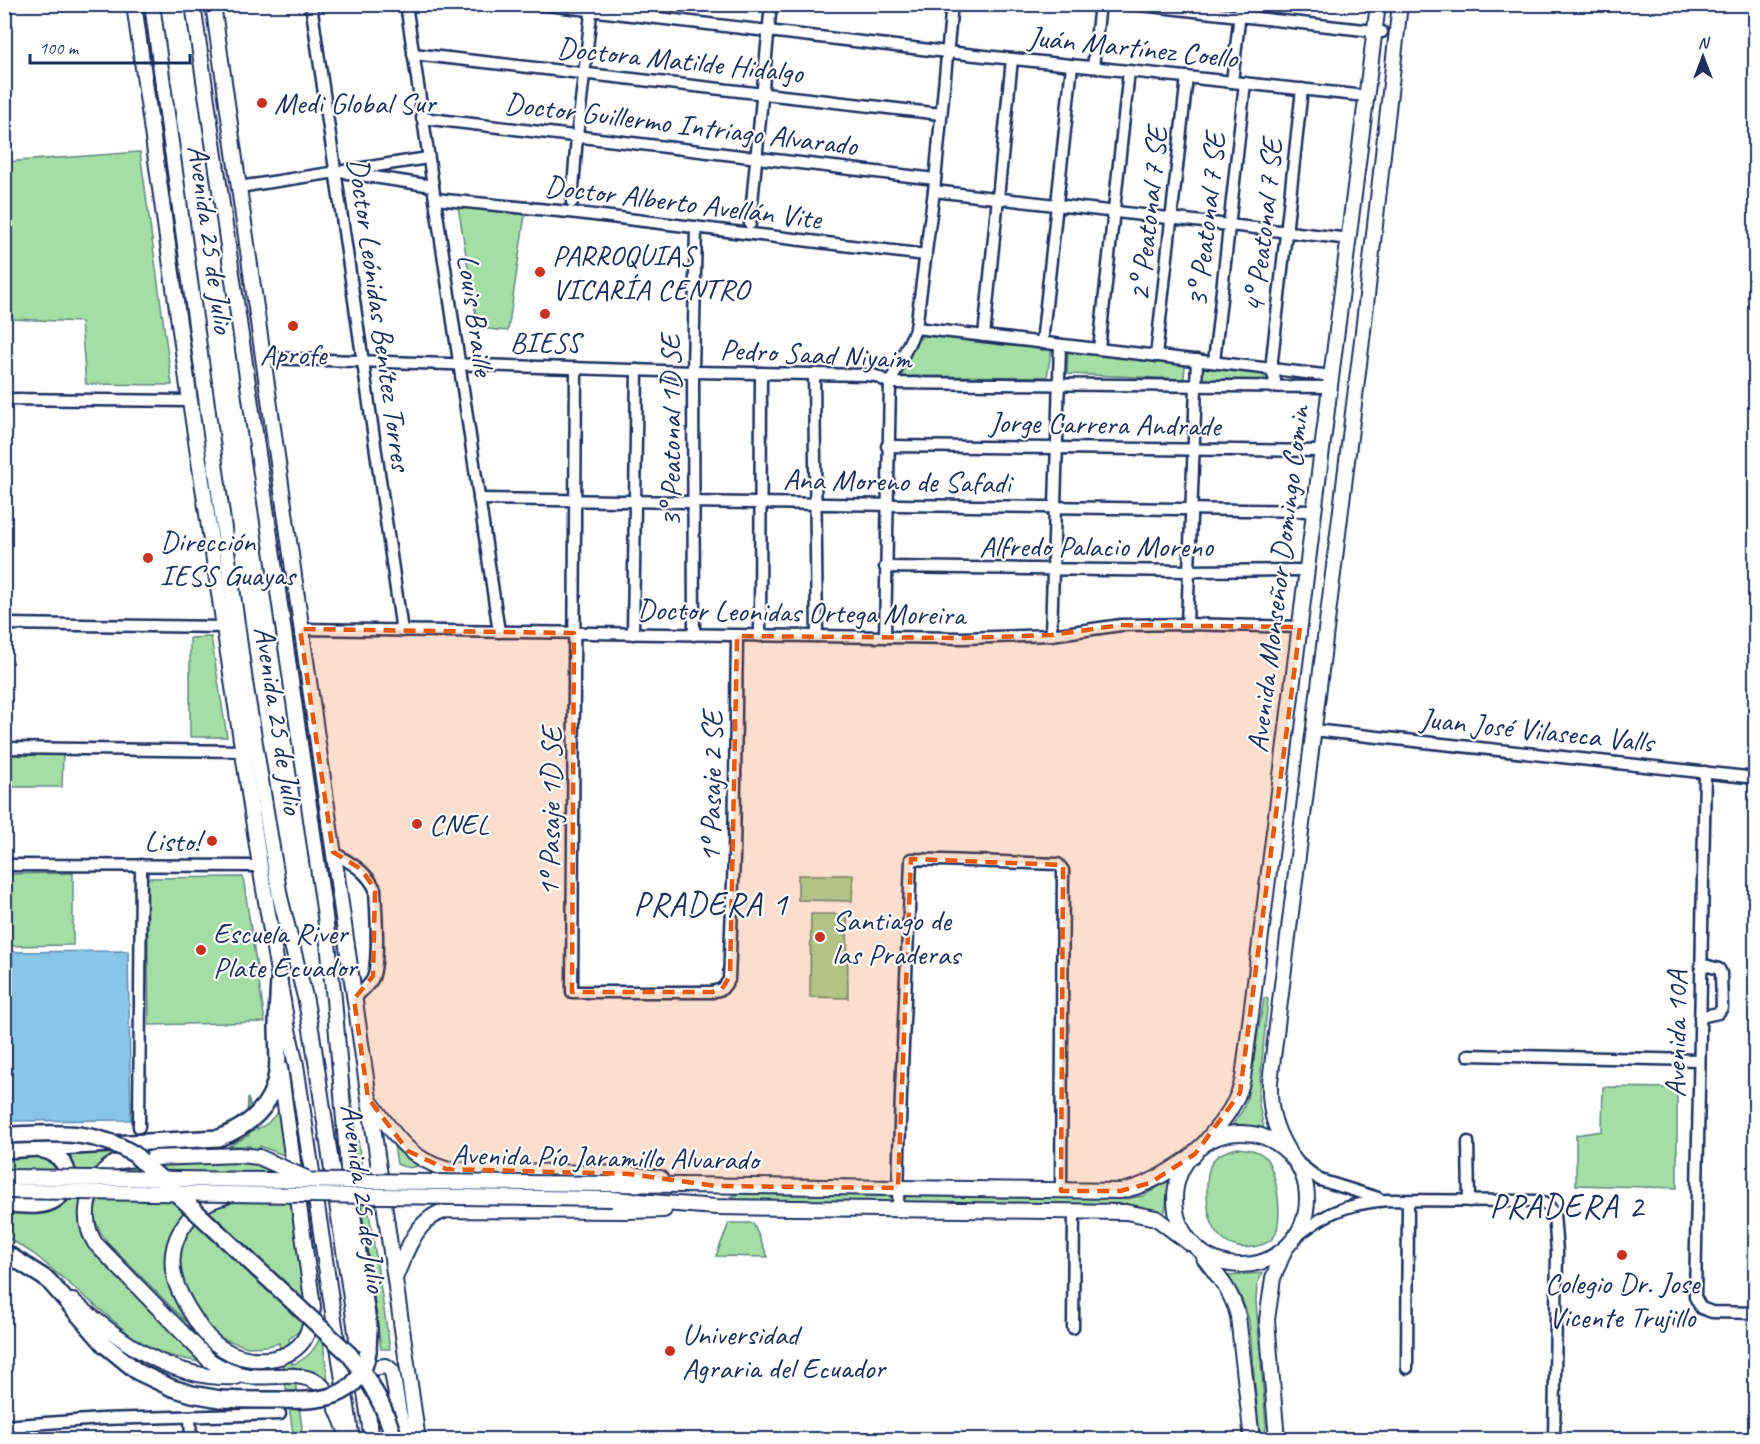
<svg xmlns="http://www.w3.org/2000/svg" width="1760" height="1444" font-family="Caveat,sans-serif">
<rect width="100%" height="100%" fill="#fff"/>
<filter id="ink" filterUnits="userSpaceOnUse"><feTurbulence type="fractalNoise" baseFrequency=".0167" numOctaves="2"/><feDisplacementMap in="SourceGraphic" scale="12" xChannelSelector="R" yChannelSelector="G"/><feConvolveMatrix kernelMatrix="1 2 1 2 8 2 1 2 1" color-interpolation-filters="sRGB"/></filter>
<g filter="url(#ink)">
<g fill="#a4dea4" stroke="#608681" stroke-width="1.5">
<path d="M140,152L172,385L86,384L81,322L12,319L4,249L5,162Z"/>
<path d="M458,206L525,215L508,331L478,328Z"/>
<path d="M923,333L1052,347L1047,377L898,376Z"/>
<path d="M1068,349L1185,363L1184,379L1067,374Z"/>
<path d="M1200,366L1261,373L1265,377L1263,382L1198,380Z"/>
<path d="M211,637L227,737H190V638Z"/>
<path d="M5,754H63L62,787H5Z"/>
<path d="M73,873V945L5,946V874Z"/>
<path d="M798,875H853L852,901L798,900Z"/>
<path d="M243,877L265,1022L149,1025L147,878Z"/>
<path d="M811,914H847L848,998L810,997Z"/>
<path d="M1264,998L1268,999L1258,1100L1264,1129L1243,1125L1231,1127L1242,1111L1247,1099Z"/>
<path d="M347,1069L390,1349H381L353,1148Z"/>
<path d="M1603,1087L1677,1088V1188L1576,1185V1135L1602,1131Z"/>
<path d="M248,1098L257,1129L267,1124L279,1111L286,1156L260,1146L263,1165L287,1177L293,1200L308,1308L302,1329L289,1339L292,1364C308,1360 316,1347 322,1334L328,1381L313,1371L293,1367L302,1427L301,1439H294L279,1343L268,1346L248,1347L193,1329L108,1243C89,1217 91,1210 108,1185C115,1176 118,1170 128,1165L253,1162L250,1146H229L249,1135L247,1120Z"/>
<path d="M394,1145L420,1165C411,1169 405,1168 397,1164Z"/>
<path d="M131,1148C124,1149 118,1150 113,1154C96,1164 77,1198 80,1219C82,1230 88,1239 93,1249L199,1362L162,1354L140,1343L34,1254L5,1236V1211C33,1213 62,1220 71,1185C76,1170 74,1163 66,1150Z"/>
<path d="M1237,1148C1246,1149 1255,1149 1263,1155C1277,1166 1285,1224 1273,1238C1270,1241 1264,1244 1261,1245C1221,1257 1207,1225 1207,1192C1207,1180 1207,1166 1216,1157C1222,1152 1230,1150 1237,1148Z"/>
<path d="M35,1155L52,1160L60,1171H5V1157Z"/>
<path d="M1170,1180L1164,1216L1139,1206L1121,1204H926L740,1200L730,1197L740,1194L1122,1199L1143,1196Z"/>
<path d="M729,1223H753L768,1257L716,1256Z"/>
<path d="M1263,1273L1257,1284L1256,1301L1266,1426L1264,1440L1259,1429L1249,1321C1245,1304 1239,1290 1228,1276Z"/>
</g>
<path fill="#88c6e8" stroke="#5c8ab1" stroke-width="1.5" d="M128,951L131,1120L5,1121V952Z"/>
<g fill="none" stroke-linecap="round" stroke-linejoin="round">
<defs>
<g id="minor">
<path d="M311,4L402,631"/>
<path d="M406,4L499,632"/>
<path d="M538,4L947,52L1366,96"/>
<path d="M1132,4L1382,32"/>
<path d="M413,54L941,114"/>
<path d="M1093,67L1100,4"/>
<path d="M1232,82L1241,4"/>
<path d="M422,118L935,179"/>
<path d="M347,173L433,186"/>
<path d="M239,187L428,158"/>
<path d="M934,191L1350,239"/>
<path d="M435,199L569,212L926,255"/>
<path d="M572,202L577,136L592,5"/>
<path d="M750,224L771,4"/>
<path d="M916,328L1332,376"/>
<path d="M984,336L1012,59"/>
<path d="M1042,343L1072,65"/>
<path d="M1099,349L1129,71"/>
<path d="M1156,356L1187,77"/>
<path d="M264,358L693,372L867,375L876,376L890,383L1330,387"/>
<path d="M1214,362L1245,83"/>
<path d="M576,368L572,992H712L722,989L729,980L734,857L737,636"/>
<path d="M814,374L817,636"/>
<path d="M1272,387L1275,380L1271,369L1302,89"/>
<path d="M4,399L190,401"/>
<path d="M887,446L1322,451"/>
<path d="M479,499L1314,511"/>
<path d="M885,567L1189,571L1307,570"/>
<path d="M4,624L225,627"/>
<path d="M1187,624L1197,360"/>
<path d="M300,629L963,638L1051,635L1121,625L1187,624L1300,627"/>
<path d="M633,634L637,370"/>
<path d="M694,635L693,372L696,227"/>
<path d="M1051,635L1060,345"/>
<path d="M760,636L761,373"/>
<path d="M885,637L890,383L916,328L934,191L952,4"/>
<path d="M1313,730L1756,778"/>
<path d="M4,748L243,751"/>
<path d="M1705,772L1695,1297L1701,1308L1712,1312L1756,1313"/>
<path d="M333,852C350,863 366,870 375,889C376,911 380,958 373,978C369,986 360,993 354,999"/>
<path d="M4,865L260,866"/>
<path d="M1700,1017L1718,1013L1722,1008L1721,973L1719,969L1701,964"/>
<path d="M1468,1055L1699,1060"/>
<path d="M139,1127L141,865"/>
<path d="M1468,1142L1469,1201"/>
<path d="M1293,1159L1320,1180L1378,1198"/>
<path d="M898,1210C899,1093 907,976 911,859L1058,864L1063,870L1061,1191"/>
<path d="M1292,1240C1325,1213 1344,1204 1387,1200L1537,1201L1548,1205L1554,1214L1557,1252L1554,1440"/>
<path d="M1073,1328L1074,1211"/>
<path d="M1407,1368L1408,1201"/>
<path d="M190,1417L191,1440"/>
<path d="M21,1425L22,1440"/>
<path d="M4,1426L102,1419L280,1414"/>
</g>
<g id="major">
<path d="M134,4L190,401L260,866L287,1025L296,1065L352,1440"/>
<path d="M152,4L245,682L280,897L306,1001L313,1041L372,1440"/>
<path d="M193,4L325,916L334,999L351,1204"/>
<path d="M213,4C281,483 348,961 418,1440"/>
<path d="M370,1101C393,1132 407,1158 446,1169L629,1174L660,1178"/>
<circle cx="1241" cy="1199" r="66"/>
<path d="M1201,1147C1219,1125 1237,1107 1243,1078L1378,4"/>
<path d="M1288,1151C1274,1128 1269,1108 1270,1082L1362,340L1400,4"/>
<path d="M148,1159C137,1159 124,1159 115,1163C93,1174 82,1207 89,1230C90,1234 93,1239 95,1243L209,1360C221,1368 234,1374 248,1376C273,1379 306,1368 325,1389C335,1400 340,1417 346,1431"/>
<path d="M611,1184L1120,1191C1149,1186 1171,1170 1195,1154"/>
<path d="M227,1196C206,1201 192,1211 181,1230C163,1262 176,1291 195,1319C202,1331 211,1342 223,1349C245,1363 285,1365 303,1341C310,1331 312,1319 313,1307L280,1068"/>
<path d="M612,1199L716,1207L1126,1212L1156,1218L1189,1243"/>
<path d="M1204,1258C1219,1277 1232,1292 1238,1316L1252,1440"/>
<path d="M395,1278C407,1251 415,1219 447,1210L626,1211L664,1210"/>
<path d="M73,1301C119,1340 171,1381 236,1377"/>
<path d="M368,1384V1376L372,1368L386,1366L392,1371L399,1413L407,1440"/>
<path d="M1277,1440L1267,1320L1273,1278L1285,1249"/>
</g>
<g id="highway">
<path d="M4,1150L219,1138C248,1127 273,1106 277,1073C279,1058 277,1042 277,1027C277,1012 278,996 279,981"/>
<path d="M4,1204C20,1204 42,1209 56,1199C78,1184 67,1154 43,1150"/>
<path d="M351,1204L369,1329L368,1351"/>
<path d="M4,1252L48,1280L105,1345L138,1372L172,1388L192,1394L220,1399"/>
</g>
</defs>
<use href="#minor" stroke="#1b2f5e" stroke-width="15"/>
<use href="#major" stroke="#1b2f5e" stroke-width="18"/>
<use href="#highway" stroke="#1b2f5e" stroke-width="20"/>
<use href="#minor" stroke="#fff" stroke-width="10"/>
<use href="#major" stroke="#fff" stroke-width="14"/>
<use href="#highway" stroke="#fff" stroke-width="15"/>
<defs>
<g id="major-bridge">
<path d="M153,1158L239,1155L259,1157L306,1178"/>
<path d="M4,1177L611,1184"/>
<path d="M4,1191L612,1199"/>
</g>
<g id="highway-bridge">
<path d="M4,1135C52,1134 92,1128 134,1154L349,1354C370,1380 386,1407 394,1440"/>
<path d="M220,1399C239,1400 258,1400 276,1400C317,1401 361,1402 368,1351"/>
</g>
</defs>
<use href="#major-bridge" stroke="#1b2f5e" stroke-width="18" stroke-linecap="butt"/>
<use href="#highway-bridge" stroke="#1b2f5e" stroke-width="20" stroke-linecap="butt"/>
<use href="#major-bridge" stroke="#fff" stroke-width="14"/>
<use href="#highway-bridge" stroke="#fff" stroke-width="15"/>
</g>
</g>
<path fill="#e8590c" fill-opacity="0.2" stroke="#e8590c" stroke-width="4.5" stroke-dasharray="12 8" stroke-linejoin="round" d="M1121,625L1300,627L1240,1093L1195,1154L1150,1183L1120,1191H1061L1063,865L911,859L898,1188L716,1186L629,1174L446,1169L408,1151L368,1098L354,999L373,976L375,889L361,869L333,852L300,629L574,633L572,992H712L722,989L730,976L737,636L963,638L1051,635Z"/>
<g fill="#c8321e" stroke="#fff" stroke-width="2">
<circle cx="262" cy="103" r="6"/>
<circle cx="540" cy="272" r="6"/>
<circle cx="545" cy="314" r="6"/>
<circle cx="293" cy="326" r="6"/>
<circle cx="148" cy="558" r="6"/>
<circle cx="417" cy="824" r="6"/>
<circle cx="212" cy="841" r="6"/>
<circle cx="820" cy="937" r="6"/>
<circle cx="201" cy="950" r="6"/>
<circle cx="1622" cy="1255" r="6"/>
<circle cx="670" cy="1351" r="6"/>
</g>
<g text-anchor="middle" stroke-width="4.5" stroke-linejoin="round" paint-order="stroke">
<g font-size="30" fill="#1b2f5e" stroke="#fff">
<text transform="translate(1133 47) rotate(6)" y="10">Juán Martínez Coello</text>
<text transform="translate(680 60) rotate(6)" y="10">Doctora Matilde Hidalgo</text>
<text transform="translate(681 124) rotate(7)" y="10">Doctor Guillermo Intriago Alvarado</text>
<text transform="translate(683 202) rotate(7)" y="10">Doctor Alberto Avellán Vite</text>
<text transform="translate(1148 214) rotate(-84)" y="10">2° Peatonal 7 SE</text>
<text transform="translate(1206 220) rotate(-84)" y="10">3° Peatonal 7 SE</text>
<text transform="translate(1263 226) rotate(-84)" y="10">4° Peatonal 7 SE</text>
<text transform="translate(211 239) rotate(82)" y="10">Avenida 25 de Julio</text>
<text transform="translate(380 314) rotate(82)" y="10">Doctor Leónidas Benítez Torres</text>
<text transform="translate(476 315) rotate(82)" y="10">Louis Braille</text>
<text transform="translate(816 354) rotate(3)" y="10">Pedro Saad Niyaim</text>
<text transform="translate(1105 424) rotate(1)" y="10">Jorge Carrera Andrade</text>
<text transform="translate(670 431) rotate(-90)" y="10">3° Peatonal 1D SE</text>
<text transform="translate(897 481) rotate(1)" y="10">Ana Moreno de Safadi</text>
<text x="1096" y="556">Alfredo Palacio Moreno</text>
<text transform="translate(1278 579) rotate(-83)" y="10">Avenida Monseñor Domingo Comin</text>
<text transform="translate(801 612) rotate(1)" y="10">Doctor Leonidas Ortega Moreira</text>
<text transform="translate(279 720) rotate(81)" y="10">Avenida 25 de Julio</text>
<text transform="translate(1537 730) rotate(6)" y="10">Juan José Vilaseca Valls</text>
<text transform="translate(711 787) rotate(-89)" y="10">1º Pasaje 2 SE</text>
<text transform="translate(550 812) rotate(-89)" y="10">1º Pasaje 1D SE</text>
<text transform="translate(1676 1034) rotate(-89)" y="10">Avenida 10A</text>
<text transform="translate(605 1157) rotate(1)" y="10">Avenida Pío Jaramillo Alvarado</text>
<text transform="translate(364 1198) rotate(82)" y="10">Avenida 25 de Julio</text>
</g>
<g font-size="30" fill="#1b2f5e" stroke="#fff" text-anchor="start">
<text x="274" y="113">Medi Global Sur</text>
<text x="552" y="265">PARROQUIAS<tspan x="552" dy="34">VICARÍA CENTRO</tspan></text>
<text x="545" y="352" text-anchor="middle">BIESS</text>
<text x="293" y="364" text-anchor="middle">Aprofe</text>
<text x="160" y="551">Dirección<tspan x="160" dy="34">IESS Guayas</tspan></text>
<text x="429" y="834">CNEL</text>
<text x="200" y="851" text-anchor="end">Listo!</text>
<text x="832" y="930">Santiago de<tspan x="832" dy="34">las Praderas</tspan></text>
<text x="213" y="943">Escuela River<tspan x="213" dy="34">Plate Ecuador</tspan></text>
<text x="1622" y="1293" text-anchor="middle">Colegio Dr. Jose<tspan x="1622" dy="34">Vicente Trujillo</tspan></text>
<text x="682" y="1344">Universidad<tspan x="682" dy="34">Agraria del Ecuador</tspan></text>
</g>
<g font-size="33" letter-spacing="1.5" fill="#1b2f5e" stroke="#fff">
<text x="711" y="915">PRADERA 1</text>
<text x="1567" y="1217">PRADERA 2</text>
</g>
</g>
<rect width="1760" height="1444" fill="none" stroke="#fff" stroke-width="24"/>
<rect x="12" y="12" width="1736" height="1420" fill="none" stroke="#1b2f5e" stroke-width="2" filter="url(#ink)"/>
<g transform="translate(1703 57)" stroke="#ffffff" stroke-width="4.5" paint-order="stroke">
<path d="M0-4.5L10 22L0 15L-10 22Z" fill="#1b2f5e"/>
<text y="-9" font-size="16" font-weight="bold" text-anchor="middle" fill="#1b2f5e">N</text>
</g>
<path d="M30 54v9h160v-9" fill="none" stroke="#1b2f5e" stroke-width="3"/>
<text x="39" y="54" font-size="18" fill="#1b2f5e" stroke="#ffffff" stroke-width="4.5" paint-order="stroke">100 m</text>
</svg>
